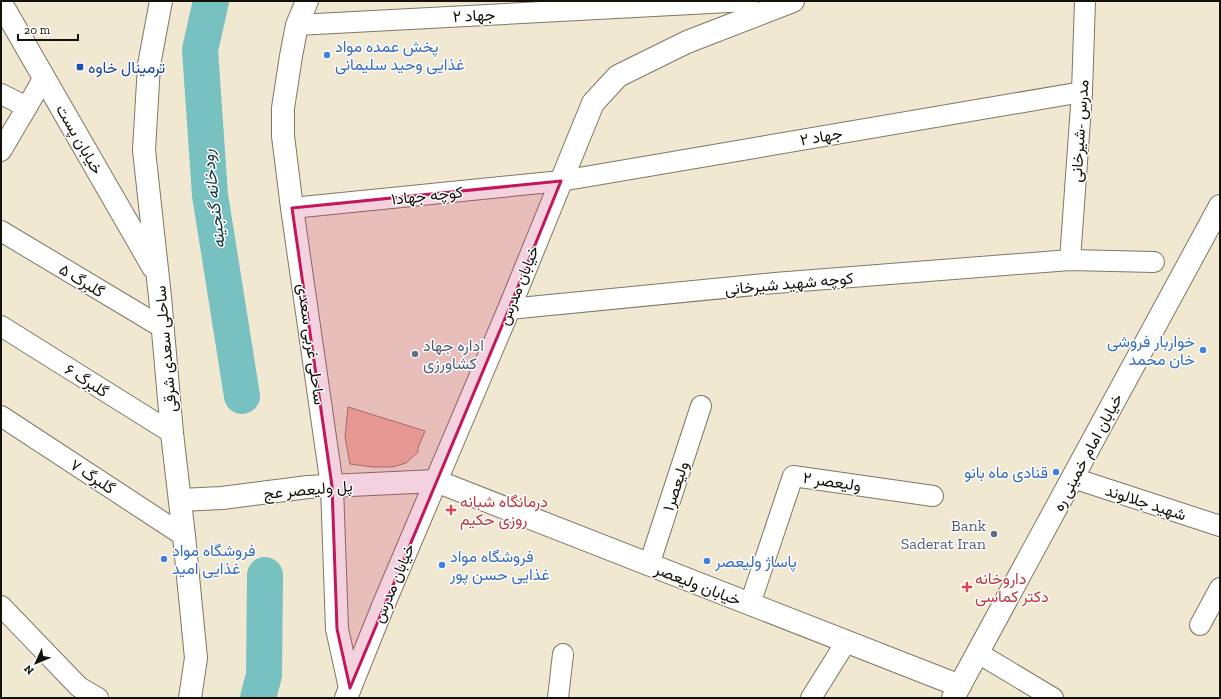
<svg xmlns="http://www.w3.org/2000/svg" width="1221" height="699" font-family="'Zilla Slab',Vazirmatn,serif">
<rect width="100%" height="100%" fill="#f1e8d2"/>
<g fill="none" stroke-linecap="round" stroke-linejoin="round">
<g stroke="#78c1c1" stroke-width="36">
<path d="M211,1L200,50L210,195L242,396"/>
<path d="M258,698L264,675L265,575"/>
</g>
</g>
<path fill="#f1b8a2" stroke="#957e76" d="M348,407L425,431L418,448V452L406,463L393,467H372L350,464L345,437Z"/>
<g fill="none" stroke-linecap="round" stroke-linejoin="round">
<defs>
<g id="minor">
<path d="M297,25L748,1"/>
<path d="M1,94L27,107"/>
<path d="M1,151L27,107L44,77"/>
<path d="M292,208L561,181L1082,92"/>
<path d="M1,231L163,328"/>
<path d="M1070,260L1082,92L1085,1"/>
<path d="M509,309L775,283L1070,260L1154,262"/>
<path d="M1,326L172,433"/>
<path d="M1,416L184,536"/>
<path d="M1073,478L1220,526"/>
<path d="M649,565L701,406"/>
<path d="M750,604L793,476L933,496"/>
<path d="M1,606L79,687L98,698"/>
<path d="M1200,625L1220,588"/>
<path d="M978,653L1053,698"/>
<path d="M558,698L563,654"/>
<path d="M811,698L846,642"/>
</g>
<g id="tertiary">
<path d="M161,1L149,65L144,150L160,297L172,433L184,536L196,658L190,698"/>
<path d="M307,1L297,25L291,56L283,108V136L292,208L332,486L337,629L350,688"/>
<path d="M1,3L153,267"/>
<path d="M180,500L222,498L308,487L436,481"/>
</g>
<g id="secondary">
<path d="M436,481L960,686"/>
<path d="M346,698L383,606L509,309L593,103L618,76L687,42L793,1"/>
<path d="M953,698L1220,206"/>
</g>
</defs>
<use href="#minor" stroke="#7f7764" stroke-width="22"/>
<use href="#tertiary" stroke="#7f7764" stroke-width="24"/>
<use href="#secondary" stroke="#7f7764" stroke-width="24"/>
<use href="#minor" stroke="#fff" stroke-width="20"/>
<use href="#tertiary" stroke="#fff" stroke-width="22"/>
<use href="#secondary" stroke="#fff" stroke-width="22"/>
</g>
<path fill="#c2185b" fill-opacity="0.2" stroke="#c2185b" stroke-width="3" stroke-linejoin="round" d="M561,181L509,309L350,688L337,629L332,486L292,208Z"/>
<g fill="#3f7fe0" stroke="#fff" stroke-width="1.5">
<circle cx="327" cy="55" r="4"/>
<circle cx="1203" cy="350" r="4"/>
<circle cx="1056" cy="472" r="4"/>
<circle cx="164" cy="559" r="4"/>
<circle cx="707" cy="561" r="4"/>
<circle cx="442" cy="565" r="4"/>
</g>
<rect fill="#1a4fb4" stroke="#fff" stroke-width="1.5" x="76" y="63" width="8" height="8" rx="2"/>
<g fill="#5c6f8a" stroke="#fff" stroke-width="1.5">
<circle cx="415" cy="354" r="4"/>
<circle cx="994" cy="534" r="4"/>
</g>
<g fill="#e0444e" stroke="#fff" stroke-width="1.5">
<path d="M449 504h4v4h4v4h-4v4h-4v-4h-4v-4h4z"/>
<path d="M965 581h4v4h4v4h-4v4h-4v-4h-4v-4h4z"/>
</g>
<g text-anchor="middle" stroke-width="3" stroke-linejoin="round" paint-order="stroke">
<g font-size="16" fill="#141109" stroke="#fff">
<text transform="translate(474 15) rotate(-3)" y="6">جهاد ۲</text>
<text transform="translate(1079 131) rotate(-86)" y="6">مدرس -شیرخانی</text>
<text transform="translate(821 136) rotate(-10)" y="6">جهاد ۲</text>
<text transform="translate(80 139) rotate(60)" y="6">خیابان پست</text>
<text transform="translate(427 195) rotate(-6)" y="6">کوچه جهاد۱</text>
<text transform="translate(82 280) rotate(31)" y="6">گلبرگ ۵</text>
<text transform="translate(789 283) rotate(-5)" y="6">کوچه شهید شیرخانی</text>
<text transform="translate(518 285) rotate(-68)" y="6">خیابان مدرس</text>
<text transform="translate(312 344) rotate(82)" y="6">ساحلی غربی سعدی</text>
<text transform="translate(165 349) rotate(-95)" y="6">ساحلی سعدی شرقی</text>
<text transform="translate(87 380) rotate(32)" y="6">گلبرگ ۶</text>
<text transform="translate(1087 452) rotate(-62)" y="6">خیابان امام خمینی ره</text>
<text transform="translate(93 476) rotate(33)" y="6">گلبرگ ۷</text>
<text transform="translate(832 481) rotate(8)" y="6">ولیعصر ۲</text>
<text transform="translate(675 486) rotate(-72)" y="6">ولیعصر۱</text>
<text transform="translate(308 489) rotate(-5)" y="6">پل ولیعصر عج</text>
<text transform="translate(1146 502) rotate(18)" y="6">شهید جلالوند</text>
<text transform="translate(393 583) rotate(-67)" y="6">خیابان مدرس</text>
<text transform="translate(698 584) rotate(21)" y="6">خیابان ولیعصر</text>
</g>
<g font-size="16" fill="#366cbe" stroke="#fff" text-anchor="start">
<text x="335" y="52">پخش عمده مواد<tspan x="335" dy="18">غذایی وحید سلیمانی</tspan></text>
<text x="1195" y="347" text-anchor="end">خواربار فروشی<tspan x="1195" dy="18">خان محمد</tspan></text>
<text x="1048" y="478" text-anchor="end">قنادی ماه بانو</text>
<text x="172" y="556">فروشگاه مواد<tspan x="172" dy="18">غذایی امید</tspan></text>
<text x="450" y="562">فروشگاه مواد<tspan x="450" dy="18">غذایی حسن پور</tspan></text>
<text x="715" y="567">پاساژ ولیعصر</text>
</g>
<g font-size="16" fill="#164399" stroke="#fff" text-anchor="start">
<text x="88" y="73">ترمینال خاوه</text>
</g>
<g font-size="16" fill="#4e5e75" stroke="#fff" text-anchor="start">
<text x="423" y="351">اداره جهاد<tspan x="423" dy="18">کشاورزی</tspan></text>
<text x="986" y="531" text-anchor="end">Bank<tspan x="986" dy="18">Saderat Iran</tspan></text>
</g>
<g font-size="16" fill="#be3a42" stroke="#fff" text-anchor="start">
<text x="460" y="507">درمانگاه شبانه<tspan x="460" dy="18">روزی حکیم</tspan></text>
<text x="975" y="584">داروخانه<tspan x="975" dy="18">دکتر کماسی</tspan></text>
</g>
<g font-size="17" font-style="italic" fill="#15393a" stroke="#fff">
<text transform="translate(213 199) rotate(-97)" y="6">رودخانه گنجینه</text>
</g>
</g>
<rect width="1221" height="699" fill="none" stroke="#141109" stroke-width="4"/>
<g transform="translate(36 663) rotate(226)" stroke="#ffffff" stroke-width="3" paint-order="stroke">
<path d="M0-3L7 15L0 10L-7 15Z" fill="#141109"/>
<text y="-6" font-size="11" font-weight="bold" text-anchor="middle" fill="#141109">N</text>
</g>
<path d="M18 34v6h60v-6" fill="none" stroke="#141109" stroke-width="2"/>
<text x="24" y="34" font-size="12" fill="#141109" stroke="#ffffff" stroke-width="3" paint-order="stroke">20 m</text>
</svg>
